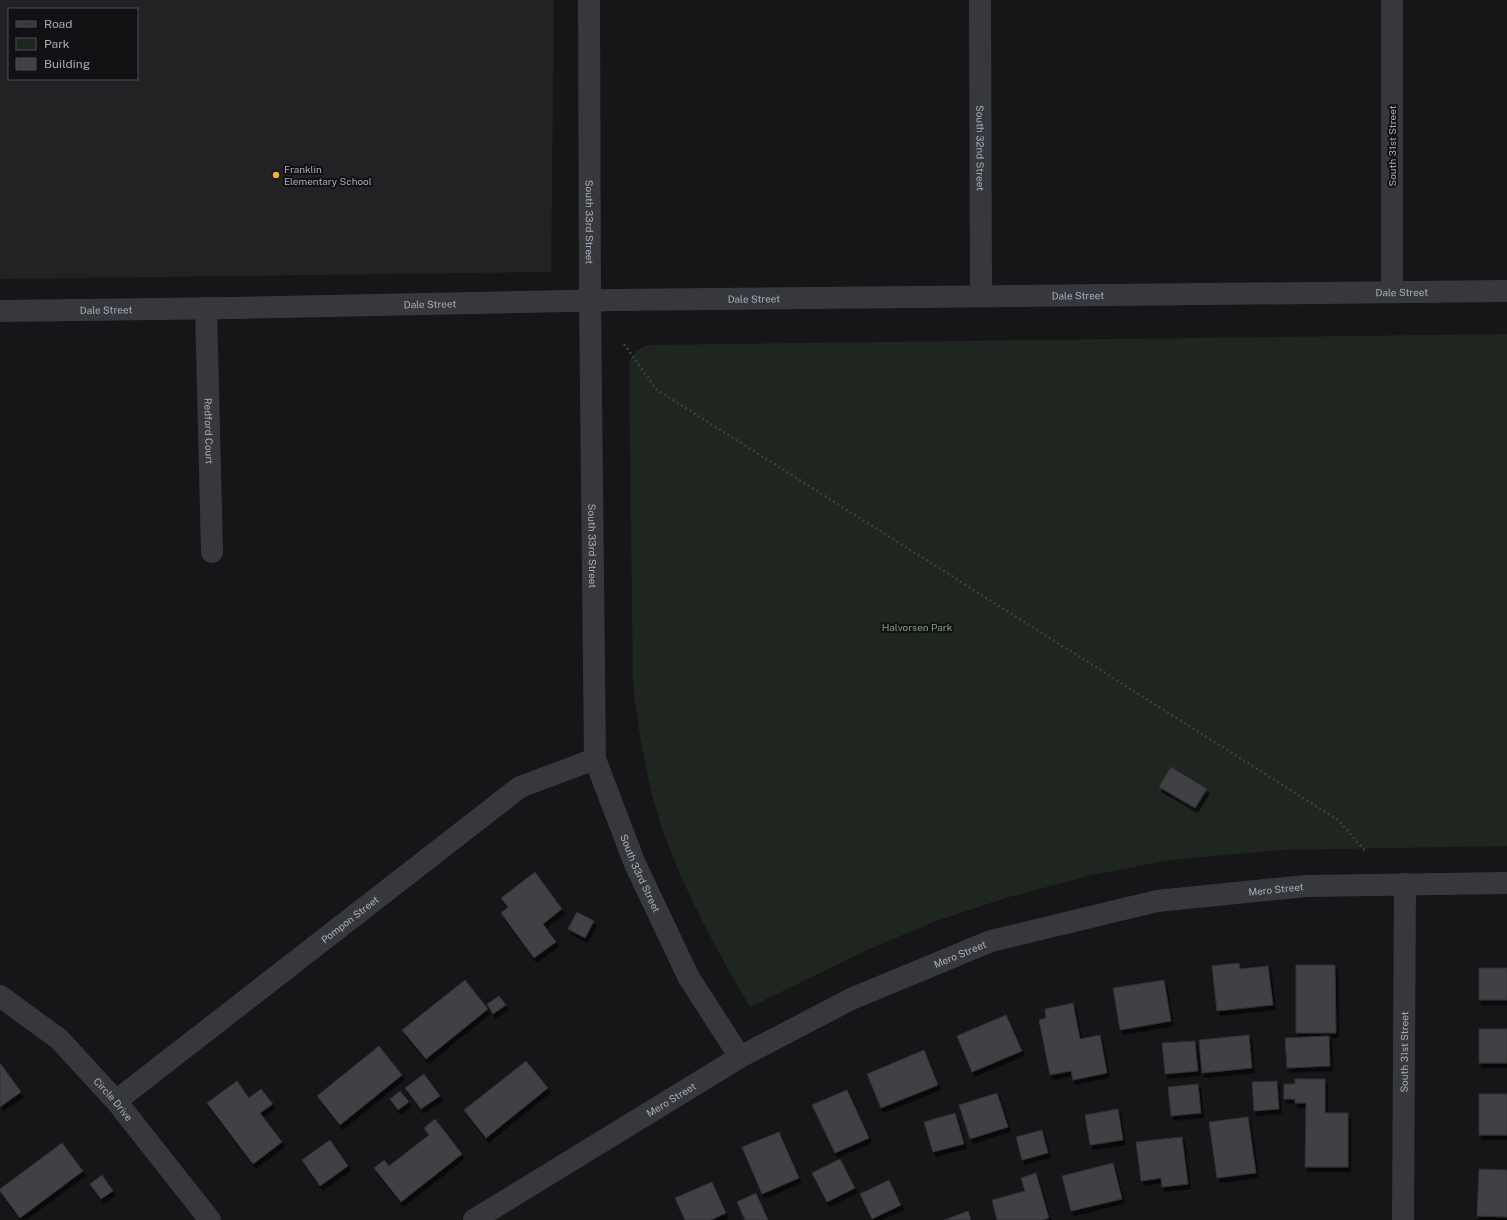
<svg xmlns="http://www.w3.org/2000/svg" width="1507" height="1220" font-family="'Public Sans',sans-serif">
<defs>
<filter id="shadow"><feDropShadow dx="2.5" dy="4.5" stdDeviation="0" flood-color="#0009"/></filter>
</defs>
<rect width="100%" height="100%" fill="#161618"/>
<path fill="#222225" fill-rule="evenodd" d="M0,0H554L551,272L0,279ZM9,9H137V79H9Z"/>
<path fill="#1e261f" d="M1507,334V846L1280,850L1171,860L1092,875L1009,897L936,921L867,950L750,1007C717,951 685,893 663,831C647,784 639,735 633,686L629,361L636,351L648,345Z"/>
<g fill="#404145" stroke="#303034" filter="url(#shadow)">
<path d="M1171,767L1207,789L1195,808L1159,787Z"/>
<path d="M535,872L562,909L543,924L556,942L534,958L501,913L508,907L501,898Z"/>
<path d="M577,912L594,921L585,938L568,929Z"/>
<path d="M1239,963L1240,969L1268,966L1273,1005L1217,1011L1212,966Z"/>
<path d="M1296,965H1335L1336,1033H1296Z"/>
<rect x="1479" y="968" width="28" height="32"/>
<path d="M465,980L488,1009L426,1059L402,1030Z"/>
<path d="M1164,980L1171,1021L1120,1030L1113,988Z"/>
<path d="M499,996L506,1005L493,1014L487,1004Z"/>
<path d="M1073,1003L1080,1039L1100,1035L1107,1073L1073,1080L1071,1071L1050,1075L1039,1020L1046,1018L1045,1009Z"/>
<path d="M1006,1015L1022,1051L972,1072L957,1036Z"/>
<rect x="1479" y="1029" width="28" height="34"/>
<path d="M1249,1035L1252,1068L1202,1073L1199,1040Z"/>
<path d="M1329,1036L1330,1066L1287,1068L1285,1038Z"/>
<path d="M1195,1041L1198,1071L1165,1074L1162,1043Z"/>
<path d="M379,1046L402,1075L340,1125L317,1096Z"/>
<path d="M924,1050L938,1085L881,1108L867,1074Z"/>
<path d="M526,1061L548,1088L486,1138L464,1110Z"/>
<path d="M0,1063L21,1092L0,1107Z"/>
<path d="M424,1074L440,1096L421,1109L405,1088Z"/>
<path d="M1295,1079H1325V1113H1348V1167H1305L1306,1103H1295V1099H1284V1084H1295Z"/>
<path d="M237,1081L249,1098L261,1089L273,1104L260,1113L282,1142L253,1164L207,1103Z"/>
<path d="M1277,1081L1279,1109L1254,1111L1252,1082Z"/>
<path d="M1198,1084L1201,1113L1171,1116L1168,1087Z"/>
<path d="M847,1090L869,1138L835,1153L812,1105Z"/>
<path d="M400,1091L409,1102L398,1110L390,1099Z"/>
<path d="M997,1093L1008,1127L970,1139L959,1105Z"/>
<rect x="1479" y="1094" width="28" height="41"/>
<path d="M1118,1109L1123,1140L1090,1145L1085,1115Z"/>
<path d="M955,1113L964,1144L933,1152L924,1122Z"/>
<path d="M1248,1117L1256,1173L1217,1178L1209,1122Z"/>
<path d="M435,1119L462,1154L401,1202L374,1168L384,1160L389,1166L429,1135L424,1128Z"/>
<path d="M1042,1130L1048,1153L1022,1160L1016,1137Z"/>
<path d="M779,1132L799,1178L762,1194L742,1147Z"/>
<path d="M1182,1137L1188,1184L1162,1187L1161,1178L1141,1181L1136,1142Z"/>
<path d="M330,1140L348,1166L320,1186L302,1160Z"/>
<path d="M62,1143L83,1171L20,1218L0,1191V1189Z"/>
<path d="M840,1159L855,1188L827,1202L812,1173Z"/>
<path d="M1113,1163L1122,1199L1071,1211L1062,1176Z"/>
<path d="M1479,1169L1507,1170V1217L1477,1216Z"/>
<path d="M1036,1173L1049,1218L1042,1220H997L992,1200L1025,1191L1021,1178Z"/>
<path d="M102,1175L113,1191L101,1199L90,1184Z"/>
<path d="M889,1180L901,1205L872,1219L860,1194Z"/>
<path d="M712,1182L726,1213L711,1220H685L675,1198Z"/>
<path d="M756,1193L768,1220H745L737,1202Z"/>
<path d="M968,1211L971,1220H944Z"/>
</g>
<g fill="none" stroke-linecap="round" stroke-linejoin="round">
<path stroke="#3d3f44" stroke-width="2.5" stroke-dasharray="2 3" stroke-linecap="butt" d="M624,344L657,390L1338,820L1366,852"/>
<g stroke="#37383d" stroke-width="22">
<path id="s1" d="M589,0L590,300L595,759L635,864L689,978L740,1057"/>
<path id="s2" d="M980,0L981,296"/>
<path d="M1392,292V0"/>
<path id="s3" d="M206,308L212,552"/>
<path id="s4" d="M0,311L233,308L615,300L1507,291"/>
<path id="s5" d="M0,996L59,1039L116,1101L210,1220"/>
<path id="s6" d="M116,1101L520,787L595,759"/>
<path id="s7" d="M474,1220L740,1057L851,999L991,941L1157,901L1306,886L1507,883"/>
<path id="s8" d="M1403,1220L1405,884"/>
</g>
</g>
<circle fill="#f2b134" stroke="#111113" stroke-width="1.5" cx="276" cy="175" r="4"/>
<g text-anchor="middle" stroke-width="4" stroke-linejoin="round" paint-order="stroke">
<g font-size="10" fill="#a8adb8" stroke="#111113">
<text transform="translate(1392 146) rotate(-90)" y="4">South 31st Street</text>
<text dy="4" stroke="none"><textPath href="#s2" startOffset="148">South 32nd Street</textPath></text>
<text dy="4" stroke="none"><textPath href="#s1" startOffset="222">South 33rd Street</textPath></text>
<text dy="4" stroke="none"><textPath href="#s4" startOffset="1402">Dale Street</textPath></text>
<text dy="4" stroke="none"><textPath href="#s4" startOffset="1078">Dale Street</textPath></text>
<text dy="4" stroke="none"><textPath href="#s4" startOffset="754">Dale Street</textPath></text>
<text dy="4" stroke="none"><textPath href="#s4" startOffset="430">Dale Street</textPath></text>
<text dy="4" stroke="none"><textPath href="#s4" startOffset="106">Dale Street</textPath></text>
<text dy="4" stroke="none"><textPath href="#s3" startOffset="123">Redford Court</textPath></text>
<text dy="4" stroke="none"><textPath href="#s1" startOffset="546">South 33rd Street</textPath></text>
<text dy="4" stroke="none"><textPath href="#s1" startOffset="882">South 33rd Street</textPath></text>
<text dy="4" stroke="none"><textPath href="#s7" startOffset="879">Mero Street</textPath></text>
<text dy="4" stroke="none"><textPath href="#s6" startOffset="296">Pompon Street</textPath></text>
<text dy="4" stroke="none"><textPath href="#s7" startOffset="555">Mero Street</textPath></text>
<text dy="4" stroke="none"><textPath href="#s8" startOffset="168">South 31st Street</textPath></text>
<text dy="4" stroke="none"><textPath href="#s5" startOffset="154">Circle Drive</textPath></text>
<text dy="4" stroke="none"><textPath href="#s7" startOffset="231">Mero Street</textPath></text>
</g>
<g font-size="10" fill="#a8adb8" stroke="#111113" text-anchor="start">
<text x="284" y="173">Franklin<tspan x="284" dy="12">Elementary School</tspan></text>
</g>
<g font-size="10" fill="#7fa381" stroke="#111113">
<text x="917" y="631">Halvorsen Park</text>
</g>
</g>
<rect x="8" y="8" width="130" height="72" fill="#111113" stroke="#4d4f55"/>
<rect x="16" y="21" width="20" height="6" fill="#37383d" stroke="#4d4f55"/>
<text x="44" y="28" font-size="12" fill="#a8adb8">Road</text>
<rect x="16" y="38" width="20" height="12" fill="#1e261f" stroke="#4d4f55"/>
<text x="44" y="48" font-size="12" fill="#a8adb8">Park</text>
<rect x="16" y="58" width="20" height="12" fill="#404145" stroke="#4d4f55"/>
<text x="44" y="68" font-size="12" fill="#a8adb8">Building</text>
</svg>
